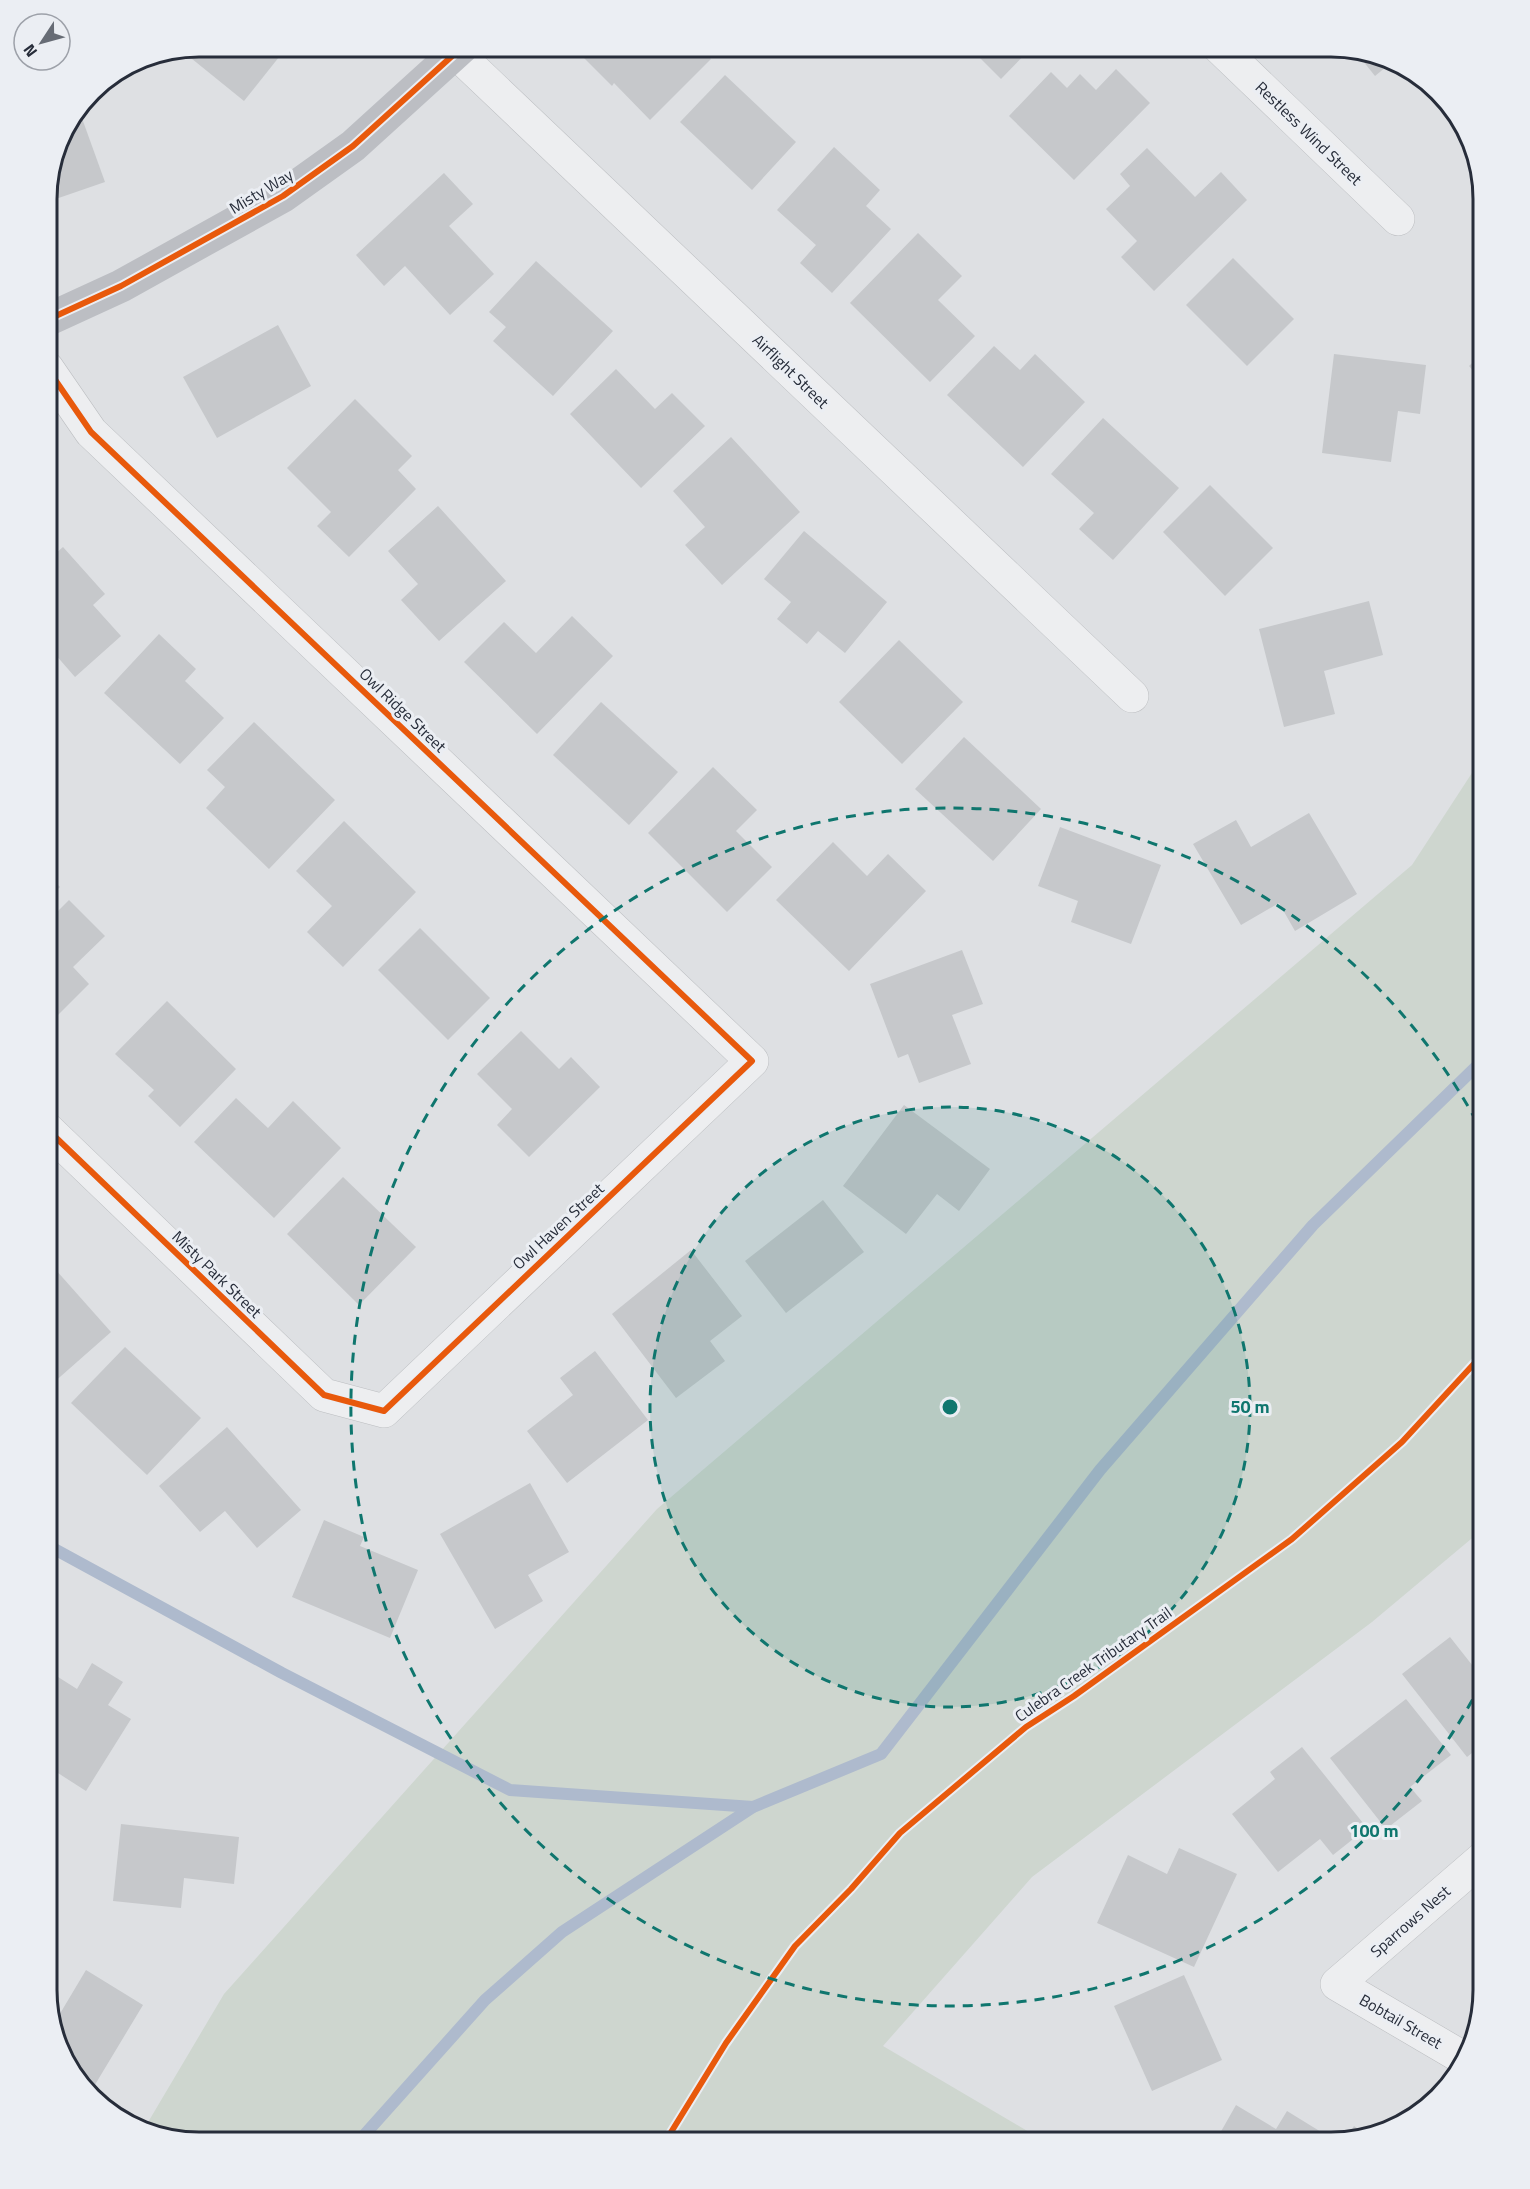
<svg xmlns="http://www.w3.org/2000/svg" width="1530" height="2189" font-family="'Titillium Web',sans-serif">
<rect width="100%" height="100%" fill="#dee0e3"/>
<path fill="#ced6cf" d="M1483,756V1529L1372,1622L1032,1877L883,2046L1046,2142H861L842,2131L837,2142H189L144,2129L224,1994L657,1509L1412,865Z"/>
<g fill="none" stroke-linecap="round" stroke-linejoin="round">
<g stroke="#aebacd" stroke-width="12">
<path d="M47,1545L282,1673L510,1790L753,1807"/>
<path d="M358,2142L485,2000L562,1932L753,1807L881,1754L1100,1470L1313,1225L1483,1060"/>
</g>
</g>
<g fill="#c6c8cb">
<path d="M199,46L287,47L244,101L181,50Z"/>
<path d="M573,47H699L711,59L650,120L614,83L612,86Z"/>
<path d="M955,47H1032L1001,79L973,51L966,57Z"/>
<path d="M1355,51L1392,62L1375,76Z"/>
<path d="M1116,69L1150,103L1074,180L1009,116L1051,72L1067,88L1080,74L1096,90Z"/>
<path d="M725,75L796,142L752,190L680,122Z"/>
<path d="M79,110L105,182L47,202V189L58,140Z"/>
<path d="M834,147L880,190L866,206L891,229L832,293L800,263L816,245L777,210Z"/>
<path d="M1147,148L1195,197L1221,172L1247,200L1154,291L1121,257L1137,241L1106,209L1130,186L1120,174Z"/>
<path d="M444,173L473,204L449,226L494,274L450,315L405,266L384,286L356,255Z"/>
<path d="M918,233L962,276L938,300L975,336L930,382L850,303Z"/>
<path d="M1233,258L1294,319L1247,366L1186,305Z"/>
<path d="M536,261L613,331L553,396L493,341L506,327L489,312Z"/>
<path d="M278,325L311,386L217,438L183,377Z"/>
<path d="M994,346L1020,370L1035,354L1085,402L1023,467L947,395Z"/>
<path d="M1483,353V382L1469,366Z"/>
<path d="M1334,354L1426,365L1420,414L1398,411L1391,462L1322,453Z"/>
<path d="M616,369L655,409L672,393L705,426L641,488L570,414Z"/>
<path d="M355,399L412,456L398,470L416,489L349,557L317,526L331,512L287,468Z"/>
<path d="M1103,418L1179,488L1113,560L1079,529L1094,513L1051,474Z"/>
<path d="M731,437L800,512L722,585L685,545L705,527L673,491Z"/>
<path d="M1210,485L1273,548L1225,596L1163,532Z"/>
<path d="M438,506L506,581L439,641L401,600L418,584L388,551Z"/>
<path d="M804,531L887,602L845,653L818,631L807,644L777,619L791,602L764,579Z"/>
<path d="M63,547L105,594L93,605L121,636L75,677L47,645V561Z"/>
<path d="M1369,601L1383,655L1324,671L1335,714L1284,727L1259,629Z"/>
<path d="M572,616L613,656L537,734L464,662L504,622L536,653Z"/>
<path d="M159,634L196,669L185,681L224,718L180,764L104,693Z"/>
<path d="M899,640L963,702L902,764L839,702Z"/>
<path d="M601,702L678,772L629,825L553,755Z"/>
<path d="M254,722L335,800L269,869L206,808L225,787L207,770Z"/>
<path d="M964,737L1041,809L993,861L915,789Z"/>
<path d="M713,767L757,810L736,831L772,867L727,912L648,833Z"/>
<path d="M1309,813L1357,894L1295,931L1279,903L1241,925L1193,844L1236,820L1251,847Z"/>
<path d="M344,821L416,892L343,967L307,932L332,906L296,871Z"/>
<path d="M1060,827L1161,865L1131,944L1071,922L1078,901L1038,886Z"/>
<path d="M833,842L867,876L888,854L926,891L849,971L776,900Z"/>
<path d="M47,874L60,887L47,900Z"/>
<path d="M69,900L105,936L73,967L89,984L51,1022L47,1018V922Z"/>
<path d="M420,928L490,998L448,1040L378,970Z"/>
<path d="M962,950L983,1004L952,1015L971,1064L919,1083L908,1054L898,1058L870,984Z"/>
<path d="M167,1001L236,1069L180,1127L148,1096L154,1090L115,1054Z"/>
<path d="M521,1031L559,1069L571,1057L600,1087L529,1157L497,1125L512,1109L477,1074Z"/>
<path d="M236,1098L268,1128L293,1101L341,1148L274,1218L194,1142Z"/>
<path d="M904,1105L990,1169L959,1211L937,1194L906,1234L843,1186Z"/>
<path d="M343,1177L416,1247L359,1305L287,1234Z"/>
<path d="M823,1200L864,1252L786,1313L745,1261Z"/>
<path d="M691,1250L742,1316L710,1341L725,1361L676,1398L612,1314Z"/>
<path d="M47,1260L111,1332L52,1384L47,1378Z"/>
<path d="M125,1347L201,1418L147,1475L71,1403Z"/>
<path d="M595,1351L648,1420L567,1483L527,1431L573,1395L560,1378Z"/>
<path d="M227,1427L301,1510L257,1548L225,1511L200,1532L159,1486Z"/>
<path d="M530,1483L569,1552L528,1575L543,1601L495,1629L440,1534Z"/>
<path d="M324,1520L364,1537L360,1546L418,1570L390,1638L292,1597Z"/>
<path d="M1450,1637L1476,1670L1483,1664V1744L1467,1757L1402,1674Z"/>
<path d="M92,1663L123,1682L108,1705L131,1719L86,1791L47,1766V1670L77,1689Z"/>
<path d="M1406,1699L1451,1755L1410,1787L1422,1801L1386,1829L1330,1758Z"/>
<path d="M1302,1747L1367,1828L1333,1855L1320,1839L1278,1872L1232,1814L1275,1779L1270,1772Z"/>
<path d="M121,1824L239,1837L234,1884L184,1878L181,1908L113,1901Z"/>
<path d="M1179,1848L1237,1874L1194,1967L1097,1923L1128,1855L1167,1874Z"/>
<path d="M86,1970L143,2005L93,2088L82,2082L67,2067L53,2015L58,2017Z"/>
<path d="M1184,1975L1222,2060L1152,2091L1114,2006Z"/>
<path d="M1236,2105L1276,2129L1287,2111L1326,2135L1321,2142H1215Z"/>
<path d="M1354,2126L1365,2134L1346,2139Z"/>
</g>
<g fill="none" stroke-linecap="round" stroke-linejoin="round">
<defs>
<g id="street">
<path d="M450,47L1132,696"/>
<path d="M1219,47L1398,219"/>
<path d="M47,1129L324,1395L384,1411L752,1061L91,432L47,368"/>
<path d="M1465,2059L1337,1984L1483,1858"/>
</g>
</defs>
<use href="#street" stroke="#bcbec1" stroke-width="34"/>
<use href="#street" stroke="#edeef0" stroke-width="33"/>
<path stroke="#bcbec3" stroke-width="33" d="M47,320L121,286L283,196L353,146L462,47"/>
<defs>
<g id="cycleway">
<path d="M47,320L121,286L283,196L353,146L462,47"/>
<path d="M47,1129L324,1395L384,1411L752,1061L91,432L47,368"/>
<path d="M665,2142L726,2043L795,1946L851,1889L900,1833L1026,1727L1074,1696L1292,1539L1402,1442L1483,1354"/>
</g>
</defs>
<use href="#cycleway" stroke="#ebeef3" stroke-width="10"/>
<use href="#cycleway" stroke="#e8590c" stroke-width="6"/>
</g>
<circle cx="950" cy="1407" r="300" fill="#0f766e" fill-opacity=".12"/>
<g fill="none" stroke="#0f766e" stroke-width="3" stroke-dasharray="10 8">
<circle cx="950" cy="1407" r="300"/>
<path d="M1481 1684A599 599 0 1 1 1481 1130"/>
</g>
<g text-anchor="middle" stroke-width="6" stroke-linejoin="round" paint-order="stroke">
<g font-size="16" fill="#272d3a" stroke="#ebeef3">
<text transform="translate(1309 133) rotate(44)" y="6">Restless Wind Street</text>
<text transform="translate(261 191) rotate(-31)" y="6">Misty Way</text>
<text transform="translate(791 371) rotate(44)" y="6">Airflight Street</text>
<text transform="translate(403 710) rotate(44)" y="6">Owl Ridge Street</text>
<text transform="translate(558 1226) rotate(-43)" y="6">Owl Haven Street</text>
<text transform="translate(217 1274) rotate(44)" y="6">Misty Park Street</text>
<text transform="translate(1093 1664) rotate(-35)" y="6">Culebra Creek Tributary Trail</text>
<text transform="translate(1410 1921) rotate(-41)" y="6">Sparrows Nest</text>
<text transform="translate(1401 2021) rotate(30)" y="6">Bobtail Street</text>
</g>
</g>
<path d="M0 0H1530V2189H0ZM199 57H1331A142 142 0 0 1 1473 199V1990A142 142 0 0 1 1331 2132H199A142 142 0 0 1 57 1990V199A142 142 0 0 1 199 57Z" fill="#ebeef3" fill-rule="evenodd"/>
<path fill="none" stroke="#272d3a" stroke-width="3" d="M199 57H1331A142 142 0 0 1 1473 199V1990A142 142 0 0 1 1331 2132H199A142 142 0 0 1 57 1990V199A142 142 0 0 1 199 57Z"/>
<circle cx="950" cy="1407" r="9" fill="#0f766e" stroke="#ebeef3" stroke-width="3"/>
<g font-size="18" text-anchor="middle" font-weight="bold" fill="#0f766e" stroke="#ebeef3" stroke-width="6" stroke-linejoin="round" paint-order="stroke">
<text x="1250" y="1413">50 m</text>
<text x="1374" y="1837">100 m</text>
</g>
<g transform="translate(42 42) rotate(234)"><circle r="28" fill="#ebeef3" stroke="#9da1a9" stroke-width="1.5"/>
<path d="M0-4.5L10 22L0 15L-10 22Z" fill="#676c75"/>
<text y="-9" font-size="16" font-weight="bold" text-anchor="middle" fill="#272d3a">N</text>
</g>
</svg>
